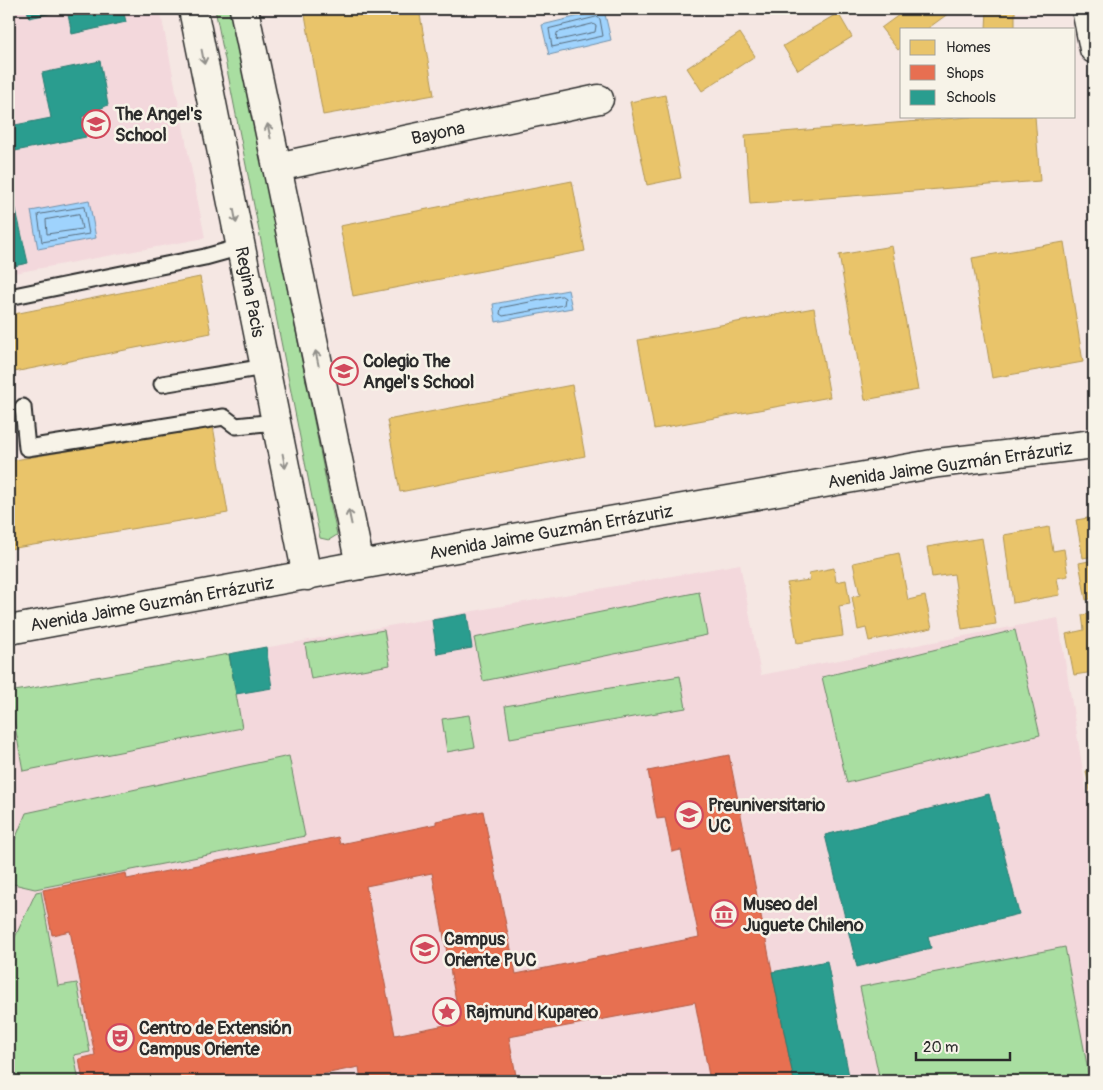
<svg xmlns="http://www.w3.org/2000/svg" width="1103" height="1090" font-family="Pangolin,sans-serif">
<rect width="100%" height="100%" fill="#f5e7e3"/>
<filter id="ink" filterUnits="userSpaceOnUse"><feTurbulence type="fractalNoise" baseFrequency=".02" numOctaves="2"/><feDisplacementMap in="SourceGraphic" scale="10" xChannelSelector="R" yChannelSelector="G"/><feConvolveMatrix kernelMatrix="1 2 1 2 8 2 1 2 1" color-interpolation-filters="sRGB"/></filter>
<g filter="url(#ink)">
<g fill="#f3d8dc">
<path d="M9,9H160L205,238L9,274Z"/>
<path d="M740,564L761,675L1058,618L1094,838V1081H9V693Z"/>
</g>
<g fill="#a9dea1" stroke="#6a8466">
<path d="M215,9H231L337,535L329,540L320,538Z"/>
<path d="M699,592L707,635L483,681L474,638Z"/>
<path d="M384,630L390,665L311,679L305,644Z"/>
<path d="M1015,630L1040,735L847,783L822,677Z"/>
<path d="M229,654L242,728L23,771L9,692Z"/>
<path d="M680,676L686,708L510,738L505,706Z"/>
<path d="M469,715L475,747L447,752L442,719Z"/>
<path d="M289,756L305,836L35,889L9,883V854L26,813Z"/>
<path d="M41,891L58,986L77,983L90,1052L74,1055L79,1081H9V950L36,892Z"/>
<path d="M1065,947L1090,1081H880L860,987Z"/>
</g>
<g fill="#9fd3fd" stroke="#7190a9">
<path d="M604,10L611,40L549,55L542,25Z"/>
<path d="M89,200L96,238L38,249L31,211Z"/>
<path d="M568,290L572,308L496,322L493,304Z"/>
</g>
<g fill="#e9c46a" stroke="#b09657">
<path d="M304,9H419L434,95L323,115Z"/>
<path d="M667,9H687L668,12Z"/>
<path d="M907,9H946L949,13L927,29H902V47L898,50L881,28Z"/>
<path d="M987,9H1015V29H986Z"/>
<path d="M838,13L852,37L798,70L783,46Z"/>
<path d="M740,33L755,56L702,91L687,68Z"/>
<path d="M665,95L681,178L647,185L630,102Z"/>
<path d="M982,116H1035L1040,181L750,204L745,135Z"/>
<path d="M572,181L585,251L353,296L340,226Z"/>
<path d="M1064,242L1083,362L992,378L972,258Z"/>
<path d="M892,246L918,390L865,400L839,255Z"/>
<path d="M200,277L211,333L9,373V315Z"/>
<path d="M814,308L830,397L654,429L638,340Z"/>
<path d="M572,385L585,456L400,492L387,420Z"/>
<path d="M213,426L228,513L9,549V461Z"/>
<path d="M1094,517V556L1083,558L1076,520Z"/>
<path d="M1049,527L1053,551L1064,549L1068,576L1057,578L1060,595L1013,603L1004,535Z"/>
<path d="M982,538L996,624L962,629L954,574L932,577L927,547Z"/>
<path d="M899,553L908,600L925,596L932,628L869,641L866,628L858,630L852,597L860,595L853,563Z"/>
<path d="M1094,560V598L1086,600L1079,563Z"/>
<path d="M834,568L836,582L846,580L850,604L839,606L843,636L797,643L787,583L810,580L809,573Z"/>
<path d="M1094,613V672L1074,675L1066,634L1084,630L1082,615Z"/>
<path d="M1094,769V812L1086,771Z"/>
</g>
<path fill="#e76f51" stroke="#af5b46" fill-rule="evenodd" d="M729,755L794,1081H710L695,1002L509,1037L517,1081H361L359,1067L289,1081H83L79,1059L95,1055L70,931L52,935L43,890L126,873L127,879L338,837L340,844L436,824V821L483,811L516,974L699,937L681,850L672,852L665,818L657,819L648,771ZM432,873L460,1022L395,1035L366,886Z"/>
<g fill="#2a9d8f" stroke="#2a7b71">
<path d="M27,9H123L126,22L72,34L67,10L29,18Z"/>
<path d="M100,61L108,105L82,117L86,137L15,151L10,126L51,118L42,73Z"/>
<path d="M12,192L28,263L9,267V193Z"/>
<path d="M467,614L472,648L437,654L432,620Z"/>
<path d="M266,647L272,688L236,694L229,654Z"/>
<path d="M989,794L1019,914L928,936L931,948L857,967L825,835Z"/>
<path d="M827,961L850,1081H794L772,972Z"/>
</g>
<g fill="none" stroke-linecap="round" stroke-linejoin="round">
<g stroke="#596e7f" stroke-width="1">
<path d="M597,17L600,19L603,36L552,47L549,29Z"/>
<path d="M593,24L596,26L595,32L559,40L556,39L557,33Z"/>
<path d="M84,207L89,234L42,242L38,215Z"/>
<path d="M79,214L82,229L47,234L46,220Z"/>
<path d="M562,296L565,298L564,305L503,316L500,314L501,308Z"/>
</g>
<defs>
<g id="lane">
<path d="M9,297L205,257L241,247"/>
<path d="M162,384L265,367"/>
<path d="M23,407L27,448L224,417L236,426L276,422"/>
</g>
<g id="street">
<path d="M193,9L307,576"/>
<path d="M244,9L360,565"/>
<path d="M277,167L599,99"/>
</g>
<g id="secondary">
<path d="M1086,9L1094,49"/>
<path d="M9,630L360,565L938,463L1094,444"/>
</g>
</defs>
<use href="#lane" stroke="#2b2b2b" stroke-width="19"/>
<use href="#street" stroke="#2b2b2b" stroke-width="31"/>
<use href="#secondary" stroke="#2b2b2b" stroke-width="31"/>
<use href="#lane" stroke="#f7f3e8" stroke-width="15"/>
<use href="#street" stroke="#f7f3e8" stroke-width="28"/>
<use href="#secondary" stroke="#f7f3e8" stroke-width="28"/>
</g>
<defs><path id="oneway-shaft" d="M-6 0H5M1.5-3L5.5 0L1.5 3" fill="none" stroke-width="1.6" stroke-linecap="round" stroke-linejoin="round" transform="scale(1.25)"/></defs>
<g stroke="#918f8a">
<use href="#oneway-shaft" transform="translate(203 57) rotate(79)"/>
<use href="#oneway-shaft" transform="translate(269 131) rotate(-102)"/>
<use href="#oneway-shaft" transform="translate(235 216) rotate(79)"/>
<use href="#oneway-shaft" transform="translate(317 358) rotate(-102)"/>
<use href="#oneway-shaft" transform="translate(284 461) rotate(79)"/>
<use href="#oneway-shaft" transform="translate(350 517) rotate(-102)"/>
</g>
</g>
<defs>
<symbol id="school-ring" viewBox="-11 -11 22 22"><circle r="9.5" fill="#f7f3e8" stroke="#d1495b" stroke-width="1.5"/><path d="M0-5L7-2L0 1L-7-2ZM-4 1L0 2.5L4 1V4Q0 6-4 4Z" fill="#d1495b"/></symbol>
<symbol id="university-ring" viewBox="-11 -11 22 22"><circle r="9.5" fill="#f7f3e8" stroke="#d1495b" stroke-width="1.5"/><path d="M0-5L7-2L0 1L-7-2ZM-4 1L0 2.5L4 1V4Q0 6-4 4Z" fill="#d1495b"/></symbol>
<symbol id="museum-ring" viewBox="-11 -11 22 22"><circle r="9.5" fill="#f7f3e8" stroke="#d1495b" stroke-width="1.5"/><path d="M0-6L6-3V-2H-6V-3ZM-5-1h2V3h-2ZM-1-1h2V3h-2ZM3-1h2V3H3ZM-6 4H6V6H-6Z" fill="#d1495b"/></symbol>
<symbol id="sight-ring" viewBox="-11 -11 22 22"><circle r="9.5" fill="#f7f3e8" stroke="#d1495b" stroke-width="1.5"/><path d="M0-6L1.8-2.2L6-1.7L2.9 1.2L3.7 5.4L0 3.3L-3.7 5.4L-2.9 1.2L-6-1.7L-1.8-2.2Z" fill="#d1495b"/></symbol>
<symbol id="theatre-ring" viewBox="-11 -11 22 22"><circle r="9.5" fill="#f7f3e8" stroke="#d1495b" stroke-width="1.5"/><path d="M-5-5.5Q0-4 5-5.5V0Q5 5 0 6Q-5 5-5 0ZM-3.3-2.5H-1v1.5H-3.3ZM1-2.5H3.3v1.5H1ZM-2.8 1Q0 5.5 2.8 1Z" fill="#d1495b"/></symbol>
</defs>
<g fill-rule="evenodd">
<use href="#school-ring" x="80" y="108" width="32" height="32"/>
<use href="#school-ring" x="328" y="355" width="32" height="32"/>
<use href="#university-ring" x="673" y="799" width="32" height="32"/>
<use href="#museum-ring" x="708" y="898" width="32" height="32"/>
<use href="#university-ring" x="409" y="933" width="32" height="32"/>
<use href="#sight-ring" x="431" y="996" width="32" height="32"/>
<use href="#theatre-ring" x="104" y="1022" width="32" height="32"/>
</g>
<g text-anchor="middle" stroke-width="5" stroke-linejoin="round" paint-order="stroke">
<g font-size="18" font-weight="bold" fill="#2b2b2b" stroke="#f7f3e8" text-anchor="start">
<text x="115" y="120">The Angel's<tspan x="115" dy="21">School</tspan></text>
<text x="363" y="367">Colegio The<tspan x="363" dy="21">Angel's School</tspan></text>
<text x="708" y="811">Preuniversitario<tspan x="708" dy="21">UC</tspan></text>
<text x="743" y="910">Museo del<tspan x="743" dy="21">Juguete Chileno</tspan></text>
<text x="444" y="945">Campus<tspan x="444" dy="21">Oriente PUC</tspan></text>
<text x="466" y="1018">Rajmund Kupareo</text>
<text x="139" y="1034">Centro de Extensión<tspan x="139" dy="21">Campus Oriente</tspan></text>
</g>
<g font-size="18" fill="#2b2b2b" stroke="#f7f3e8">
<text transform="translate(438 133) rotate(-12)" y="6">Bayona</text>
<text transform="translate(250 292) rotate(79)" y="6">Regina Pacis</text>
<text transform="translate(950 465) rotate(-8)" y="6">Avenida Jaime Guzmán Errázuriz</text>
<text transform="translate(551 532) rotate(-10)" y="6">Avenida Jaime Guzmán Errázuriz</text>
<text transform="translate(152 604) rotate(-10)" y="6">Avenida Jaime Guzmán Errázuriz</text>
</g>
</g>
<rect width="1103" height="1090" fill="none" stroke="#f7f3e8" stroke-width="30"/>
<rect x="15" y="15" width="1073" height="1060" fill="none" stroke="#2b2b2b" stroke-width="2" filter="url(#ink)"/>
<rect x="900" y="28" width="175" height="90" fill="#f7f3e8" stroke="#a5a39c"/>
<rect x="910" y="40" width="25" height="15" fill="#e9c46a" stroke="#a5a39c"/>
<text x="946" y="52" font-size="15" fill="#2b2b2b">Homes</text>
<rect x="910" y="65" width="25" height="15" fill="#e76f51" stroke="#a5a39c"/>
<text x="946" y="78" font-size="15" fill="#2b2b2b">Shops</text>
<rect x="910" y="90" width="25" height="15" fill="#2a9d8f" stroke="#a5a39c"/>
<text x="946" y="102" font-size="15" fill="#2b2b2b">Schools</text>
<path d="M916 1052v8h94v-8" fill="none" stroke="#2b2b2b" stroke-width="2.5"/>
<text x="923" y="1052" font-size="15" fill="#2b2b2b" stroke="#f7f3e8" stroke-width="4" paint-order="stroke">20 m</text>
</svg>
